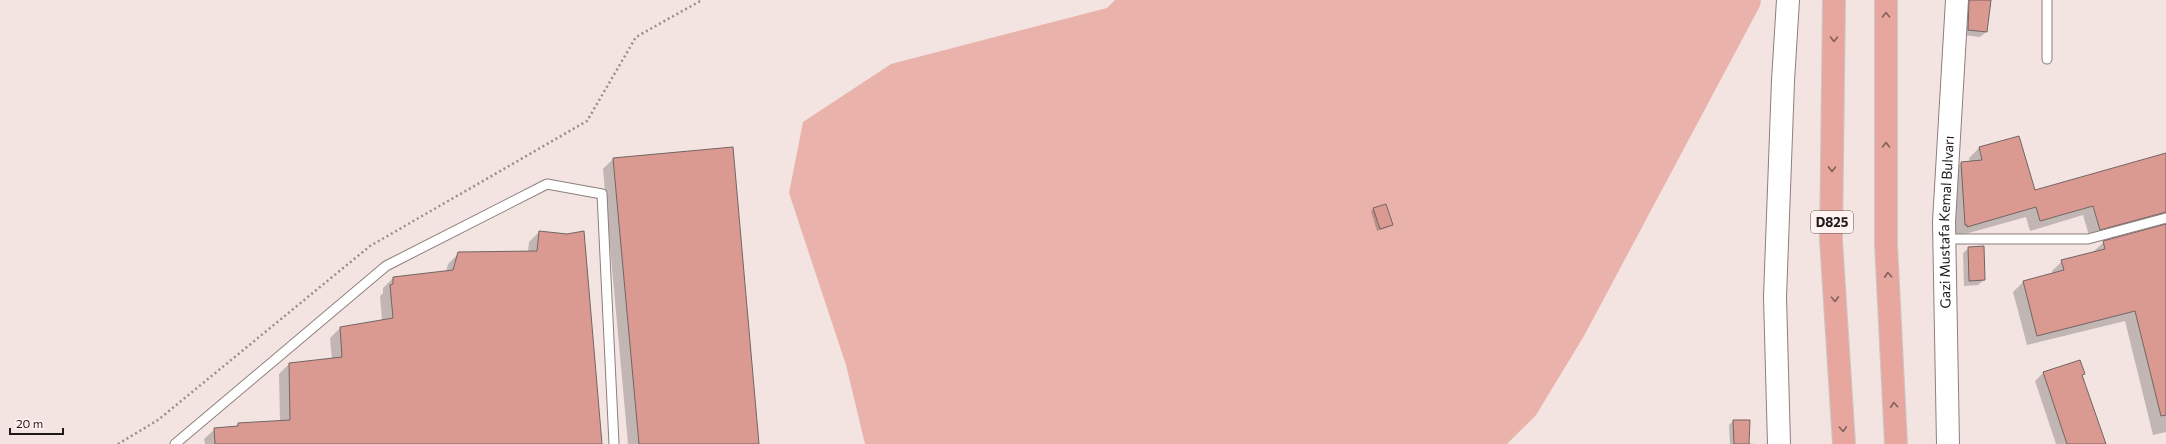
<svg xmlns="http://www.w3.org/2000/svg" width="2166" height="444" font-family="Commissioner,sans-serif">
<rect width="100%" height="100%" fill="#f3e4e1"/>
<path fill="#e9b3ab" d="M1115,0H1761L1760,6L1584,336L1536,415L1507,444H865L846,365L789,193L803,122L891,64L1107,8Z"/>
<g fill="#0003">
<path d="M1965,0H1990L1986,32L1980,37L1963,35Z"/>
<path d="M2019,137L2034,191L2166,154V432L2153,435L2125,321L2027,345L2013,292L2023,282L2052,274V271L2062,261L2093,252L2104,242L2162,226L2160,223L2090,239L2083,215L2030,231L2026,217L1958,236V234L1955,235L1951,173L1961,163L1970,162L1969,158L1979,148Z"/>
<path d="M613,159L758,444H628L603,169Z"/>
<path d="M1374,209L1391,225L1389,227L1377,231L1371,211Z"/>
<path d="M539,232L601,444H205L204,439L215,429L235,428L238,424L280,421L279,374L289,364L332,360L330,338L340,328L382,320L380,296L383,293V288L393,278L446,272L448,264L459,253L528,252L529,242Z"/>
<path d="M1969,248L1984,280L1978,285L1964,286L1963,253Z"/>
<path d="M2080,361L2084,374L2082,376L2103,444H2056L2035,381L2043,373Z"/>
<path d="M1733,421L1748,443L1755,444H1730L1729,425Z"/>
</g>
<g fill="#db9a91" stroke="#726563">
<path d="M1969,0H1991L1987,32L1968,30Z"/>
<path d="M2019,136L2035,190L2166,153V212L2100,230L2093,206L2040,221L2036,207L1967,227V225H1965L1961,162L1982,160L1979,147Z"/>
<path d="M733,147L759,444H639L613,158Z"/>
<path d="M1386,204L1393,225L1380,229L1373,208Z"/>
<path d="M2166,224V415L2161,416L2135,311L2037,336L2023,281L2064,270L2061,260L2105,249L2103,241Z"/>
<path d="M539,231L567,234L584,231L602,444H215L214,428L238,426V423L290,420L289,363L342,357L340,327L393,318L390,285L393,284V277L453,270L458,252L537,251Z"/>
<path d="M1984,246L1985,280L1969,281L1968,247Z"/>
<path d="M2080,360L2085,374L2082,375L2106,444H2067L2043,372Z"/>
<path d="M1733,420H1750L1749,444H1734Z"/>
</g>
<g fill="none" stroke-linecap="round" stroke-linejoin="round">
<defs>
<g id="service">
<path d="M2047,0V59"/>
<path d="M1945,239H2088L2166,218"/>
<path d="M175,444L386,266L547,184L602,194L614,444"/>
</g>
<g id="tertiary">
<path d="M1779,444L1775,297L1783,81L1788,0"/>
<path id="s1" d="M1948,444L1944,222L1957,0"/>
</g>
<g id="trunk">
<path d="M1834,0L1831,240L1844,444"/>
<path d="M1886,0V244L1896,444"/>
</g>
</defs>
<use href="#service" stroke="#8d7f7d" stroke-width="11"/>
<use href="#tertiary" stroke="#8d7f7d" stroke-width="24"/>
<use href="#trunk" stroke="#c9c8c8" stroke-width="24"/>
<path stroke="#988d8c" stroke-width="2.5" stroke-dasharray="2 3" stroke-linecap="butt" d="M118,444L158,420L370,246L587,121L636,37L702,0"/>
<use href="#service" stroke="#fff" stroke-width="9"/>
<use href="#tertiary" stroke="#fff" stroke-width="22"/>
<use href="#trunk" stroke="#e8a79e" stroke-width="22"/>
</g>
<defs><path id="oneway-chevron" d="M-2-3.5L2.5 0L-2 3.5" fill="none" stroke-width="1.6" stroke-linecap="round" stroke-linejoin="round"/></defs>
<g stroke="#84605c">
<use href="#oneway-chevron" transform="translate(1886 15) rotate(-90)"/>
<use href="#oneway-chevron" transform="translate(1834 39) rotate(91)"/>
<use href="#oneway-chevron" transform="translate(1886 145) rotate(-90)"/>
<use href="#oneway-chevron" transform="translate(1832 169) rotate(91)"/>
<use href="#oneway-chevron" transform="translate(1888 275) rotate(-93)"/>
<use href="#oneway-chevron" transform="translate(1835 299) rotate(87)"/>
<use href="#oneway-chevron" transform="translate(1894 405) rotate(-93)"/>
<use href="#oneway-chevron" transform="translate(1843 429) rotate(87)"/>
</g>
<g text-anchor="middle" stroke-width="3.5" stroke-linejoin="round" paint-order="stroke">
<rect fill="#fff2f0" stroke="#625a5a" stroke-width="1" x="1811" y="211" width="42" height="22" rx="3"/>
<g font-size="13" font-weight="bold" fill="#1f1919">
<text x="1832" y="227">D825</text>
</g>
<g font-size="14" fill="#1f1919" stroke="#fff2f0">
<text dy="5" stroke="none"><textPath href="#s1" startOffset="222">Gazi Mustafa Kemal Bulvarı</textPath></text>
</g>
</g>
<path d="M10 428v6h53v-6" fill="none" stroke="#1f1919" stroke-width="2"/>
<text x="16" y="428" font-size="12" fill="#1f1919" stroke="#fff2f0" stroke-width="3" paint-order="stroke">20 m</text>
</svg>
